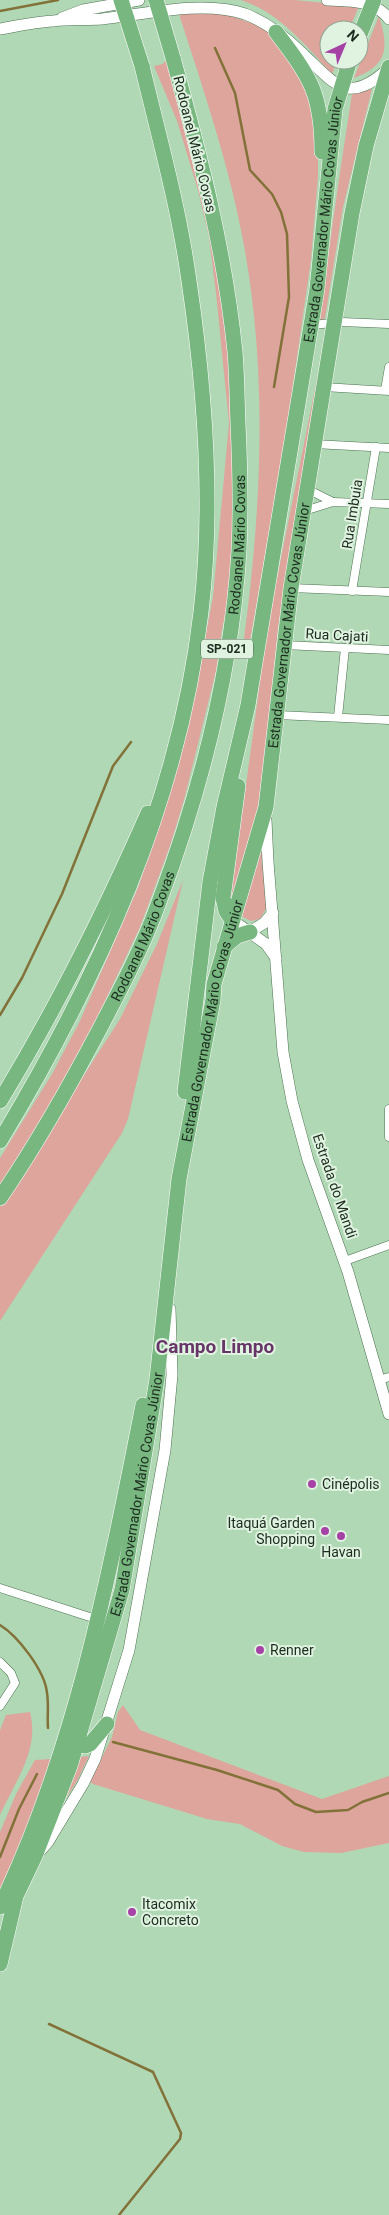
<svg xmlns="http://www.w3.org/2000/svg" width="389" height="2215" font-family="Roboto,sans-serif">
<rect width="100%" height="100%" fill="#b0d8b4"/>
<g fill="#dea59d">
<path d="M241,0H294L359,6L349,30H329V60H338L332,74C304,44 281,14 241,0Z"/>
<path d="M194,12L228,15L265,28L302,67L318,128V176L311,260L286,433L249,647L243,646C261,514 268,382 245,251C231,170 204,92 179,14Z"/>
<path d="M379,16C389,48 388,65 354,78Z"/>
<path d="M169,56L236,345L231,587L222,630L216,671L184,800L170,846L140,927L78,1058L0,1189V1158L52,1074L80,1021L139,885L172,784L188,724L213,597L229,423L216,293L209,237L198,190L177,121L154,66L163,64Z"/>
<path d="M372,89L343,207L325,318L320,322C329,246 340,170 352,94Z"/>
<path d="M322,354L318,389L278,628L259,819L233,902L231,895L268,623Z"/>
<path d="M261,847L268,905L260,919L251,921L241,916Z"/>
<path d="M183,880L128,1119L122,1133L0,1321V1206L120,1019L157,944Z"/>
<path d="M123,1705L140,1730L322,1799L389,1776V1843L341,1853L304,1852L282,1846L240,1824L207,1819L93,1784L90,1782L112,1737L118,1712Z"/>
<path d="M30,1712C40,1750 15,1781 0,1815V1730L6,1715Z"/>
<path d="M89,1756L77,1781L62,1804L79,1757Z"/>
<path d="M51,1759L31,1823L0,1893V1832L16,1794L35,1760Z"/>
</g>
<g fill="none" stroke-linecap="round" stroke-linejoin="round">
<g stroke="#827239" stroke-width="2.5">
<path d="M0,11L58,0"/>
<path d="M215,48L235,93L250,170L272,194L281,212L287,234L289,297L274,387"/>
<path d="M0,1015L22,978L62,894L113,766L131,742"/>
<path d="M0,1625C18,1636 45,1671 47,1693C49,1705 47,1717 48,1728"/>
<path d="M113,1742L217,1770L278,1790L295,1804L316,1812L348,1810L362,1802L389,1793"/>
<path d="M0,1857L19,1809L37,1774"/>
<path d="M49,2024L153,2072L181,2133L180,2139L119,2215"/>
</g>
<defs>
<g id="street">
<path d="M312,325L342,322L389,324"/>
<path d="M324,387L389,391"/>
<path d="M385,390L389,367"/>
<path d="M314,444L389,448"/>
<path d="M307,489L333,502"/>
<path d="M304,511L333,502L389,504"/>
<path d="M291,588L389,592"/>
<path d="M352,591L376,447"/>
<path d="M284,645L389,650"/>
<path d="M277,715L389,720"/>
<path d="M338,717L345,648"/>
<path d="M389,1109V1137"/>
<path d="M345,1261L389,1245"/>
<path d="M378,1380L389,1377"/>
<path d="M0,1588L99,1620"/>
<path d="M0,1662L11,1673L15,1683L0,1706"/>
</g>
<g id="secondary">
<path d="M327,0C351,1 375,0 389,19"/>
<path d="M62,18L83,10L139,0"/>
<path d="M0,29C17,26 35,22 53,21C69,19 85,20 102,19C145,14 204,0 245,14C266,22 288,39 304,55C336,85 348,105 388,69"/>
<path d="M266,820L268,862L283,1052L292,1101L308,1160L348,1272L389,1414"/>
<path d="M232,920L266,944L276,958"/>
<path d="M250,932L264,923L273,913"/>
<path d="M40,1851L48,1842L83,1784L95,1759L129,1650L165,1450L172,1375L170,1309"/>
</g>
<g id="highway">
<path d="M276,32C310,77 322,93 322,152"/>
<path d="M359,37L374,0"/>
<path d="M232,920L226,911L223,898L238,786"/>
<path d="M224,947L237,936L250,932"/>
<path id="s1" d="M185,1092L210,882L224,807L248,705L317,289L335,109L350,60"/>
<path d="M0,1101C56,1009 105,911 148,813"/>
<path d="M0,1141C98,978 179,803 201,612C214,503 205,389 189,281C179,208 159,137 142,66"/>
<path id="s2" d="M0,1198C36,1145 68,1089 98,1032C120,990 143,947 159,902C201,790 232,670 239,550C241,508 240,466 238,424C237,400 237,376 235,352C225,252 200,155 173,58"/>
<path d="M72,1736L77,1742L85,1746L90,1744L107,1724"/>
<path d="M0,1907C76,1749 109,1576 143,1405"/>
<path id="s3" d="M0,1964L16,1896L35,1856L70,1766L122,1590L157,1379L179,1179L213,1000L214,984L266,807L291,588L352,213L366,146L389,67"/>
</g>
</defs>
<use href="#street" stroke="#4d7252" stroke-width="9"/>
<use href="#secondary" stroke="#4d7252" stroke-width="12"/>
<use href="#highway" stroke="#fff" stroke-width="16"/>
<use href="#street" stroke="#fff" stroke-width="8"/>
<use href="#secondary" stroke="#fff" stroke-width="11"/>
<use href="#highway" stroke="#78b780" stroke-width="15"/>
<defs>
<g id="highway-bridge">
<path d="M121,0L142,66"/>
<path d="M156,0L173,58"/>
</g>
</defs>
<use href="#highway-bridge" stroke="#fff" stroke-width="16" stroke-linecap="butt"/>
<use href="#highway-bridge" stroke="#78b780" stroke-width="15"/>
</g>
<g fill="#a641a6" stroke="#dff3e0" stroke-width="2">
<circle cx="312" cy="1484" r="5"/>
<circle cx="325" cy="1531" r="5"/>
<circle cx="341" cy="1536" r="5"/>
<circle cx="260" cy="1650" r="5"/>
<circle cx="132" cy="1912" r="5"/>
</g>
<g text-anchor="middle" stroke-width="4" stroke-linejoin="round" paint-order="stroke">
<rect fill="#dff3e0" stroke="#566858" stroke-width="1" x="201" y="639.5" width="52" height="19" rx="4"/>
<g font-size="12" font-weight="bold" fill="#1c2c1e">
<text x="227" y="653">SP-021</text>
</g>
<g font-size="14" fill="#1c2c1e" stroke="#dff3e0">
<text transform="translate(195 144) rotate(76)" y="5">Rodoanel Mário Covas</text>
<text dy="5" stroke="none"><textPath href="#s1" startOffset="884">Estrada Governador Mário Covas Júnior</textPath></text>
<text transform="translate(352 514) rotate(-81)" y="5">Rua Imbuia</text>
<text dy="5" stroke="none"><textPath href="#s2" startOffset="704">Rodoanel Mário Covas</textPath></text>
<text dy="5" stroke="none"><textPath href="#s3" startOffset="1375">Estrada Governador Mário Covas Júnior</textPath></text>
<text transform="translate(337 635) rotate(3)" y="5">Rua Cajati</text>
<text dy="5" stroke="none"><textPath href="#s2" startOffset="299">Rodoanel Mário Covas</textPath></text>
<text dy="5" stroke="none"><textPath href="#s3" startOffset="971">Estrada Governador Mário Covas Júnior</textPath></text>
<text transform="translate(335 1186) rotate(71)" y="5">Estrada do Mandi</text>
<text dy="5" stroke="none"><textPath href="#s3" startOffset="491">Estrada Governador Mário Covas Júnior</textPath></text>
</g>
<g font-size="14" fill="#1c2c1e" stroke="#dff3e0" text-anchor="start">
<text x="322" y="1489">Cinépolis</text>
<text x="315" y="1528" text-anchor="end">Itaquá Garden<tspan x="315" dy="16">Shopping</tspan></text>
<text x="341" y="1557" text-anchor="middle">Havan</text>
<text x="270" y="1655">Renner</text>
<text x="142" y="1909">Itacomix<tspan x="142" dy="16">Concreto</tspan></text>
</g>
<g font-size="19" font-weight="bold" fill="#673567" stroke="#dff3e0">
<text x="215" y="1353">Campo Limpo</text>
</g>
</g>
<g transform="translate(344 45) rotate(44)"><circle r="24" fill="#dff3e0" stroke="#91a392"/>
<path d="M0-4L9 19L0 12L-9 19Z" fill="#a641a6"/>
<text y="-8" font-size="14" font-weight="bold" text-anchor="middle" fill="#1c2c1e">N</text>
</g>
</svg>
